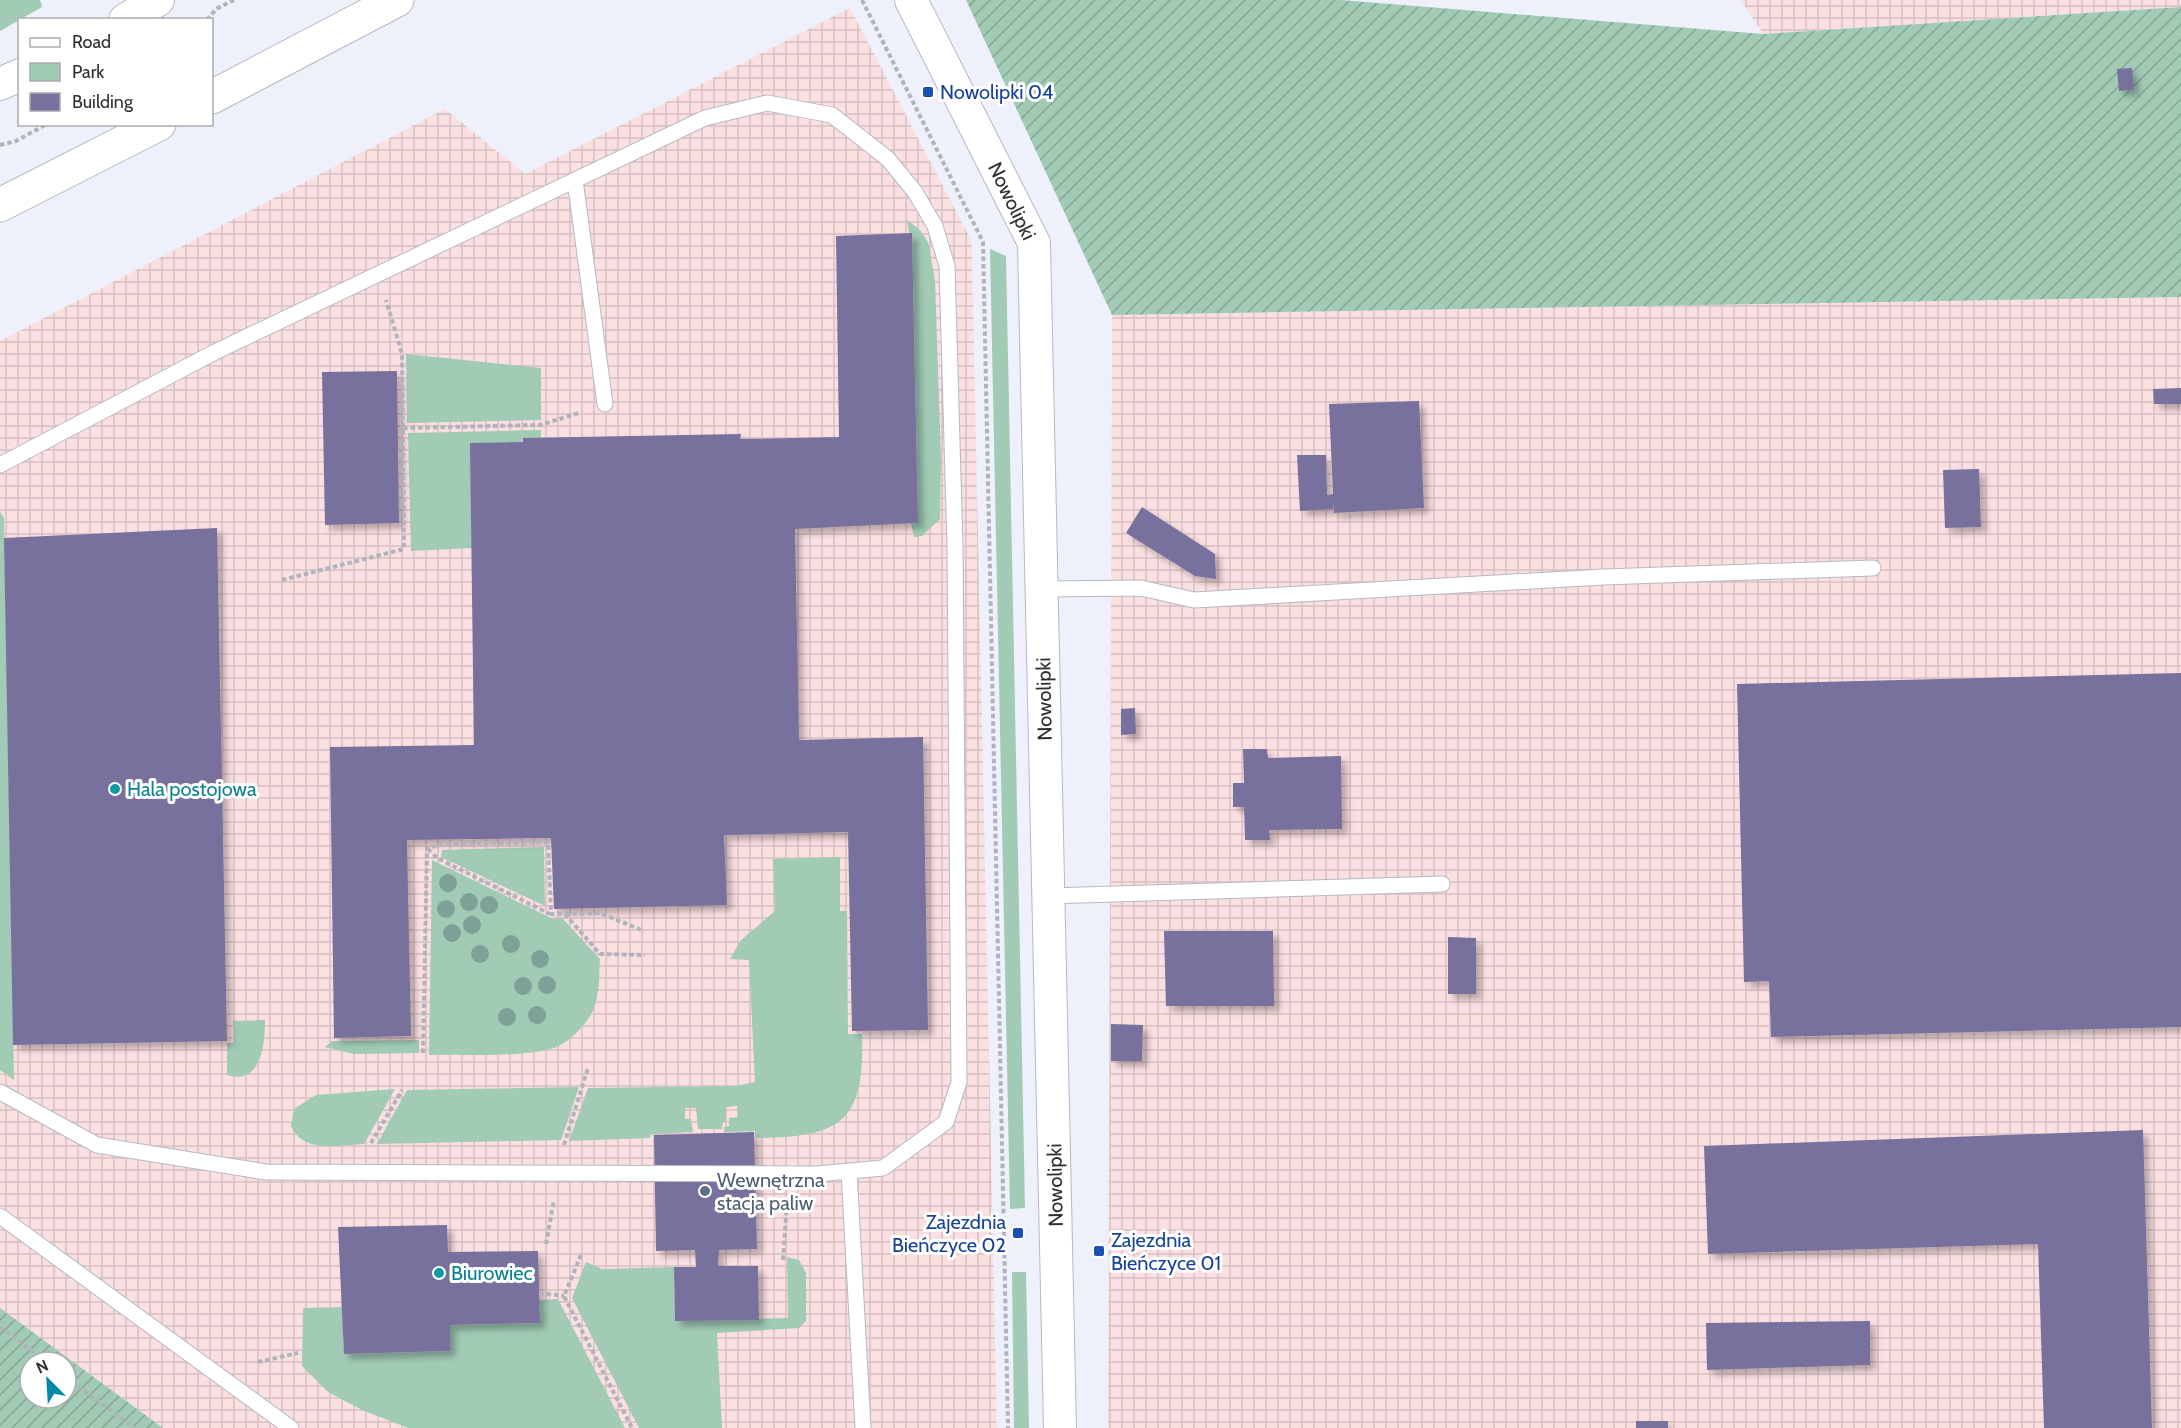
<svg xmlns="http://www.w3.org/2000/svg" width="2181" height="1428" font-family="Cabin,sans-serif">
<defs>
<pattern id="industrial-grid" width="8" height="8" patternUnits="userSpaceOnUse" patternTransform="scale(1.5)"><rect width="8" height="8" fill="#fbe0e2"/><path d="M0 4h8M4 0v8" fill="none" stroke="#d7c0c2"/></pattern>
<pattern id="garden-furrows" width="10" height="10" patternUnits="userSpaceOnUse" patternTransform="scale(1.5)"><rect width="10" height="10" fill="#a1cbb5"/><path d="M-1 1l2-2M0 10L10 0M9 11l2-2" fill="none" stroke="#84a594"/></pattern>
<filter id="shadow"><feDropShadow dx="5.5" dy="5.5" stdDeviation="3" flood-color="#0004"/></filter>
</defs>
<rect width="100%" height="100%" fill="#eef1fb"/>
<g fill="url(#industrial-grid)">
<path d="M1741,0H2181V7L1763,34Z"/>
<path d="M850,8L971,240L972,254L997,1428H163L0,1308V341L445,109L525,174Z"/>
<path d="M2181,297V1428H1108L1112,315Z"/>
</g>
<g fill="#a1cbb5">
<path d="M0,0H40L42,7L0,31Z"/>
<path d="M907,220L920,230L928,242L935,280L941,459L940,519L922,536L914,537L911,523H918L912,233H909Z"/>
<path d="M990,249L1006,256L1025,1208L1010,1209Z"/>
<path d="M406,354L541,368V420L407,423Z"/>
<path d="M541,430V438H523L472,548L411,551L408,433Z"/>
<path d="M0,512L4,518L14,1080L0,1070Z"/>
<path d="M544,847L545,906L441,857L442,850Z"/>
<path d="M840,857V911H847L848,1034H862C865,1124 840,1137 755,1138V1131L724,1132V1127L729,1126V1118L738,1117L737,1106L726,1107V1122H723L722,1129H698L696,1108H685V1119H691L693,1132L651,1134L650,1138L569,1141L588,1088L736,1086L755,1082L749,960L730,959L741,940L775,911L773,859Z"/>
<path d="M432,860L553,919L562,918L600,959C599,976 600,994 593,1010C588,1023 568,1044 554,1048C521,1058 464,1054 429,1055Z"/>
<path d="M265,1020C265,1043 262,1086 227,1075V1043H234L233,1021Z"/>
<path d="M419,1040V1053L354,1054L325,1047L332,1041Z"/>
<path d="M579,1087L561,1140L377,1144L407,1090Z"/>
<path d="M395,1089L364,1144C339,1145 303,1154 291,1126L294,1109L316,1095Z"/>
<path d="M787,1257L799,1260L806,1273V1321L799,1328L717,1333L722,1428H639L572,1298L586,1262L602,1269L674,1267L675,1321L788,1318Z"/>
<path d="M1012,1272H1026L1029,1428H1014Z"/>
<path d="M558,1299L625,1428H408L362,1410L328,1392L302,1366L303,1308L342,1307L344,1354L450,1351V1325L540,1323L539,1300Z"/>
</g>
<g fill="url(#garden-furrows)" fill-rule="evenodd">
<path d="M966,0H1341L1763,34L2181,7V297L1112,315Z"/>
<path d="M0,1308L163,1428H0ZM30,1362H66V1398H30Z"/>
</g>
<g fill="#78719e" filter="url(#shadow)">
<path d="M2132,68L2134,90L2119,91L2117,69Z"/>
<path d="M912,233L918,523L795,529L799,740L923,737L928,1030L852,1031L848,832L724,835L727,905L554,909L551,838L407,840L411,1036L334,1038L330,747L474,745L470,443L523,442V438L741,434L740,439L839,437L836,236Z"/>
<path d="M397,371L399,523L325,525L322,372Z"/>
<path d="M2181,388V404H2154L2153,389Z"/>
<path d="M1419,401L1424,508L1334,513L1333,503V509L1300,511L1297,455H1326L1327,495L1333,494L1329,404Z"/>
<path d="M1979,469L1981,527L1945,528L1943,470Z"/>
<path d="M1142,507L1215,554L1216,579L1195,576L1126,533Z"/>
<path d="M217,528L227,1041L13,1045L4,538Z"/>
<path d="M2181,673V1027L1771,1037L1769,981L1744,982L1737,684Z"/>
<path d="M1135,708L1136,734L1121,735V709Z"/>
<path d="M1243,749H1267L1268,758L1341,756L1342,829L1269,830L1270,840H1245L1244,807H1233V783H1244Z"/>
<path d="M1164,931H1273L1274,1006H1166Z"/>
<path d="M1448,937L1476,938V994H1448Z"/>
<path d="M1111,1024L1143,1025L1142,1061H1111Z"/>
<path d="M2143,1130L2152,1428H2044L2038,1244L1708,1254L1704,1146Z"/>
<path d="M754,1132L757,1249L719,1250L718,1266H758L759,1320L675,1321L674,1267H696L695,1250L656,1251L654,1135Z"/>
<path d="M447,1225L448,1252L538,1251L540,1323L450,1325V1351L344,1354L338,1227Z"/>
<path d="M1870,1321V1365L1707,1370L1706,1323Z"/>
<rect x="1636" y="1421" width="32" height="7"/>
</g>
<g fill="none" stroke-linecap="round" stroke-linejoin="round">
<defs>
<g id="lane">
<path d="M575,180L605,404"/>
<path d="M0,465L215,352L705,118L767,103L832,115L888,159L915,192L935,226L947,266L955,547L959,1082L946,1122L883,1168L817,1174L266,1172L97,1145L0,1092"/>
<path d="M1042,589L1141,588L1194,600L1603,577L1873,568"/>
<path d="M1048,896L1442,884"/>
<path d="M849,1171L863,1428"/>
<path d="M0,1216L291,1428"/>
</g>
<g id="street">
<path d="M911,0L1034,243L1060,1428"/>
<path d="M125,20L158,0"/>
<path d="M0,84L20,75"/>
</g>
<g id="secondary">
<path d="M212,97L397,0"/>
<path d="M0,205L159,124"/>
</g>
</defs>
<use href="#lane" stroke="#b6b9c3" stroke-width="17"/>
<use href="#street" stroke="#b6b9c3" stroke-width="34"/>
<use href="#secondary" stroke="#b6b9c3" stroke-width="35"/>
<g stroke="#b0b3bb" stroke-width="4" stroke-dasharray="4.5 3" stroke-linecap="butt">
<path d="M862,0L983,242L1008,1428"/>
<path d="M207,20L216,9L234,0"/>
<path d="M0,145L16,141L47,124"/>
<path d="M403,428L540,425L579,413"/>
<path d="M282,580L404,549L402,354L386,300"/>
<path d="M428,849L437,858L550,914"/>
<path d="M565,914L600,954L645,955"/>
<path d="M423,1053L427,848L443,844L548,842L551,914L600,913L644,931"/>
<path d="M371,1143L402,1090"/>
<path d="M564,1145L588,1068"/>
<path d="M546,1244L554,1200"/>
<path d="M581,1255L564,1296L632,1428"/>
<path d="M783,1260L787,1202"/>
<path d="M539,1293L564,1296"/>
<path d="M0,1327L47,1362"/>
<path d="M258,1362L298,1353"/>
<path d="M66,1377L134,1428"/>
</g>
<use href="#lane" stroke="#fff" stroke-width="15"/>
<use href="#street" stroke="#fff" stroke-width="32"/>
<use href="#secondary" stroke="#fff" stroke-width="33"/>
</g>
<g fill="#7da297">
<circle cx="448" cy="883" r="9"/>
<circle cx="469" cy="902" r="9"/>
<circle cx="489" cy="905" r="9"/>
<circle cx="446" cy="909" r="9"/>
<circle cx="472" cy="925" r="9"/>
<circle cx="452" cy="933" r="9"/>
<circle cx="511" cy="944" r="9"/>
<circle cx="480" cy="954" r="9"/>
<circle cx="540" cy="959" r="9"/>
<circle cx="547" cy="985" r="9"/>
<circle cx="523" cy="986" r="9"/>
<circle cx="537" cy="1015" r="9"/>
<circle cx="507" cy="1017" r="9"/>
</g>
<g fill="#1a4fb4" stroke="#fff" stroke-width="2">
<rect x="922" y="86" width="12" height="12" rx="3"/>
<rect x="1012" y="1227" width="12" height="12" rx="3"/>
<rect x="1093" y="1245" width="12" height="12" rx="3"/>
</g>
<g fill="#0f9aa8" stroke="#fff" stroke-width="2">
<circle cx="115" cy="789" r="6"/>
<circle cx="439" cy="1273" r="6"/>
</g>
<circle fill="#5c6f8a" stroke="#fff" stroke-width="2" cx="705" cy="1191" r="6"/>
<g text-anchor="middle" stroke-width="6" stroke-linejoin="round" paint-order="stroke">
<g font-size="20" fill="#164399" stroke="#fff" text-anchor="start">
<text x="940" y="99">Nowolipki 04</text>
<text x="1006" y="1229" text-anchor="end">Zajezdnia<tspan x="1006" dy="23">Bieńczyce 02</tspan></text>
<text x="1111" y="1247">Zajezdnia<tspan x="1111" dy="23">Bieńczyce 01</tspan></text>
</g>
<g font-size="20" fill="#2d2f32" stroke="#fff">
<text transform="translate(1012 201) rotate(64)" y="7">Nowolipki</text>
<text transform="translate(1044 699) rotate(-91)" y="7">Nowolipki</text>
<text transform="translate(1055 1185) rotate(-91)" y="7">Nowolipki</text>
</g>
<g font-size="20" fill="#0d838f" stroke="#fff" text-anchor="start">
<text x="127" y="796">Hala postojowa</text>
<text x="451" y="1280">Biurowiec</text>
</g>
<g font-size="20" fill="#4e5e75" stroke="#fff" text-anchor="start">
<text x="717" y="1187">Wewnętrzna<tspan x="717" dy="23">stacja paliw</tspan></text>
</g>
</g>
<rect x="18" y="18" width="195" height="108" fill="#ffffff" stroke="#abacad" stroke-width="1.5"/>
<rect x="30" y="38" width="30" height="9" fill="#ffffff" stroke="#abacad" stroke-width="1.5"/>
<text x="72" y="48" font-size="18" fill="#2d2f32">Road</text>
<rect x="30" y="63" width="30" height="18" fill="#a1cbb5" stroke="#abacad" stroke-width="1.5"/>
<text x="72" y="78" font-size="18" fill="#2d2f32">Park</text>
<rect x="30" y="93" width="30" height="18" fill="#78719e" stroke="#abacad" stroke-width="1.5"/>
<text x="72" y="108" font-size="18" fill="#2d2f32">Building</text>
<g transform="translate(48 1380) rotate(336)"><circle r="28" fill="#ffffff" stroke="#abacad" stroke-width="1.5"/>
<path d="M0-4.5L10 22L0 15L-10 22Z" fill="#0088a9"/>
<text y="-9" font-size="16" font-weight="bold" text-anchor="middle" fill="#2d2f32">N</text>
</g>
</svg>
